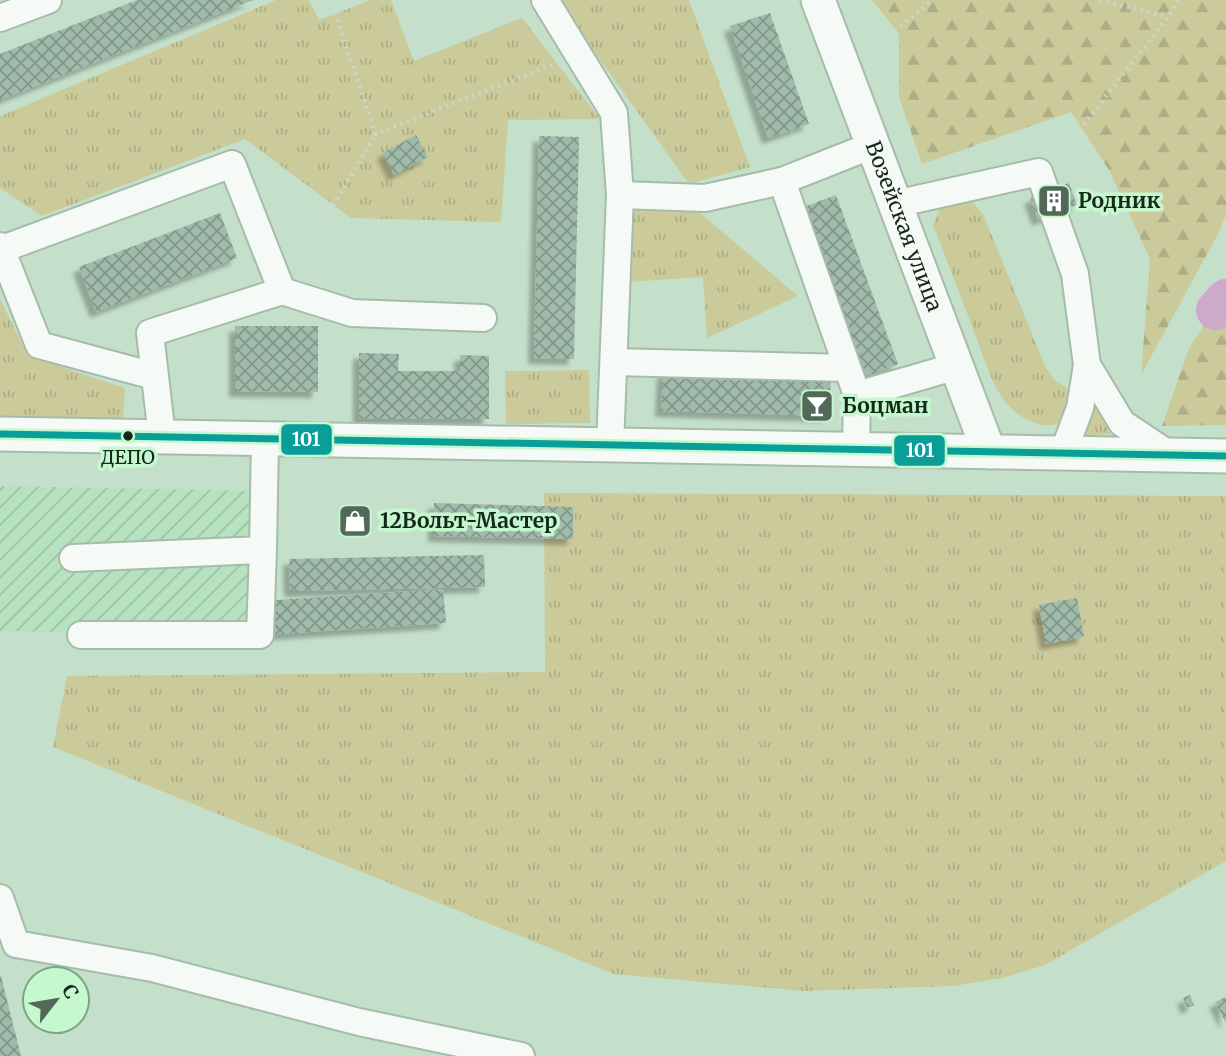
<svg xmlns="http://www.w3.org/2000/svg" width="1226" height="1056" font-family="Merriweather,serif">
<defs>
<pattern id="industrial-furrows" width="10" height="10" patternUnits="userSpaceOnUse" patternTransform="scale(1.75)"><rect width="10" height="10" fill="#b6e2c0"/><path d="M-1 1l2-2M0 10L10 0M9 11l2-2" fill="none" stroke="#9cc2a4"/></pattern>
<pattern id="grass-tufts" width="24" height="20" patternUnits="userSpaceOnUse" patternTransform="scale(1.75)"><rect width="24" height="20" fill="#cbca9a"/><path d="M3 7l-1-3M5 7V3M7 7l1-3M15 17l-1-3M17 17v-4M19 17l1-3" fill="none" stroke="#adae84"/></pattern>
<pattern id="forest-firs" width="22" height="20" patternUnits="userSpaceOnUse" patternTransform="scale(1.75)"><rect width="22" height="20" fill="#cbca9a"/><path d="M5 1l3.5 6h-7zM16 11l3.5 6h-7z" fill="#adae84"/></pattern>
<pattern id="building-cross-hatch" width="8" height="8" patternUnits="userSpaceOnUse" patternTransform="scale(1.75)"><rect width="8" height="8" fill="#a0baab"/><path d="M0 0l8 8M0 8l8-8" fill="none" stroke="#81978a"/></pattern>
<filter id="shadow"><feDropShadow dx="-6" dy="6" stdDeviation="2" flood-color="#0004"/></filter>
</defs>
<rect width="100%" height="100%" fill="#c4e0ca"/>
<path fill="url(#industrial-furrows)" d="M0,486L256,491L253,635L0,631Z"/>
<g fill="url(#grass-tufts)">
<path d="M276,0H309L319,20L371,0H391L414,61L522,18L600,119L508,120L501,222L351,218L245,139L42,216L0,188V116Z"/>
<path d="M561,0H689L750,167L689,184L558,1Z"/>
<path d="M962,198L973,203L983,214L1046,368L1055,380L1067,388C1077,445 1022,428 1001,396C989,377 982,353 974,331C960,296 947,260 933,225L942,204Z"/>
<path d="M630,209L699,212L798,296L707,338L703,277L627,282Z"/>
<path d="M0,299L28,356L125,388L123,420L0,419Z"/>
<path d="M589,370L590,423L506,424L505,371Z"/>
<path d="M1094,396L1110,434L1085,436Z"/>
<path d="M544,493L1226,496V861L1045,965L1002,978L954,986L803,991L614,974L53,747L67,676L545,672Z"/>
</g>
<g fill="url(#forest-firs)">
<path d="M872,0H1226V215L1218,234L1141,375L1150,259L1109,170L1071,112L922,164L899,97V34Z"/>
<path d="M1226,293V425L1162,426L1189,348Z"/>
</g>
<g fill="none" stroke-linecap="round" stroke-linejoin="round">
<path stroke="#cdaaca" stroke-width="40" d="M1216,310L1226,299"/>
</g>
<g fill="url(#building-cross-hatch)" filter="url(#shadow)">
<path d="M137,0H253L0,100V54Z"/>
<path d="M770,13L809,124L768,138L730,26Z"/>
<path d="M416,135L428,157L394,175L383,153Z"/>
<path d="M539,136L579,137L574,359L534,358Z"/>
<path d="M1069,183L1077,205L1038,220L1030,198Z"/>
<path d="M836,195L898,364L866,376L804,207Z"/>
<path d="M220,213L237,258L96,312L79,267Z"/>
<path d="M235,326H318V392L235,391Z"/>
<path d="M359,353L399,354L398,371H460V355L489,356V419H359Z"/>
<path d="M663,371L831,375L829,416L661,411Z"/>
<path d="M434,503L573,507V539L434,536Z"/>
<path d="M484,555L485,587L290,591L289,559Z"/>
<path d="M443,589L446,623L264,635L262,601Z"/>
<path d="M1077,598L1084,637L1046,644L1039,605Z"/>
<path d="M0,976H1L21,1056H0Z"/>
<path d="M1190,995L1194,1005L1187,1008L1183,998Z"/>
<path d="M1226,997V1023L1215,1002Z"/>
</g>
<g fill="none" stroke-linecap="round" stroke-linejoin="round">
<defs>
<g id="minor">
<path d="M545,0L614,113L620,195L610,445"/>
<path d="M0,18L48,0"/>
<path d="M782,181L857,395L856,450"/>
<path d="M620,195L705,198L782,181L873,145"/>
<path d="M895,204L1039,172L1075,274L1087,365L1122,423L1170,455"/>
<path d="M0,246L39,345L154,376"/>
<path d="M2,249L232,164L282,291"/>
<path d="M614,362L847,368"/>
<path d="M857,395L957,366"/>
<path d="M162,437L150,333L282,291L352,313L483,318"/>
<path d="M1063,453L1080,408L1087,365"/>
<path d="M73,558L263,550L265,439"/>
<path d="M81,635H260L263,550"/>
<path d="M0,898L16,944L152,968L359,1022L521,1056"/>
</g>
<g id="major">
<path id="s1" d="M818,0L989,452"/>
<path d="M0,434L1226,456"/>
</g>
</defs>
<use href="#minor" stroke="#a6bcab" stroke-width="30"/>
<use href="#major" stroke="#a6bcab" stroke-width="37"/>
<g stroke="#cdd7cf" stroke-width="4.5" stroke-dasharray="2 5" stroke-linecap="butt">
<path d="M330,0L376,134L556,63"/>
<path d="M1100,0L1168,17"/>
<path d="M873,48L933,0"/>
<path d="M1071,141L1168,17L1179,0"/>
<path d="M297,265L376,134"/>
</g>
<use href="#minor" stroke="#f6faf7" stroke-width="26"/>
<use href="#major" stroke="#f6faf7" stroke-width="33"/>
<defs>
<path id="bus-1" d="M0,434L1226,456"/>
</defs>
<use href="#bus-1" stroke="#c6f8d0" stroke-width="12"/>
<use href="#bus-1" stroke="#099e98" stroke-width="7"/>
</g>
<defs>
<symbol id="building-square" viewBox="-11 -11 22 22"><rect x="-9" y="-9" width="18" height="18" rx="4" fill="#526858" stroke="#c6f8d0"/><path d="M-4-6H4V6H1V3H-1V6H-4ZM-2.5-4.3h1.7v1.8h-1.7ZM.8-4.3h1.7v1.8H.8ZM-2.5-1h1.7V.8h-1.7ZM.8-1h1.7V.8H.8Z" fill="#fff"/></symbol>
<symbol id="bar-square" viewBox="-11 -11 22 22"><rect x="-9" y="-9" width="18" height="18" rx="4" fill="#526858" stroke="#c6f8d0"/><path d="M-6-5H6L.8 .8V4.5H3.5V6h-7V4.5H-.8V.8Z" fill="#fff"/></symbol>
<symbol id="shop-square" viewBox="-11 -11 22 22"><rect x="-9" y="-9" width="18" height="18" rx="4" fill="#526858" stroke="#c6f8d0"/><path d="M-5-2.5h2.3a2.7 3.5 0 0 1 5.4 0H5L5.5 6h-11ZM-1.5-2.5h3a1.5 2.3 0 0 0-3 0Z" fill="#fff"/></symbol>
</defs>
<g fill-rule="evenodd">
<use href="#building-square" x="1035" y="182" width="38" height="38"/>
<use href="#bar-square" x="798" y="387" width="38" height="38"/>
<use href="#shop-square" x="336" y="502" width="38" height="38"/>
</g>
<circle fill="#15281a" stroke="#c6f8d0" stroke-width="2.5" cx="128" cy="436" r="6"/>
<g text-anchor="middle" stroke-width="7" stroke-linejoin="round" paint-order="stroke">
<g font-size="19" fill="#15281a" stroke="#c6f8d0">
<text x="128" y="464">ДЕПО</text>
</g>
<g font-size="21" font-weight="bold" fill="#15281a" stroke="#c6f8d0" text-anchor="start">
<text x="1078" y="208">Родник</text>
<text x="842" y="413">Боцман</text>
<text x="380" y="528">12Вольт-Мастер</text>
</g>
<g font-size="21" fill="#15281a" stroke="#c6f8d0">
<text dy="7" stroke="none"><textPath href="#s1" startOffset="242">Возейская улица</textPath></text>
</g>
</g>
<g stroke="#c6f8d0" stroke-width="2.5">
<rect x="280" y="423" width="53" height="33" rx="7" fill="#099e98"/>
<rect x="893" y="434" width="53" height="33" rx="7" fill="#099e98"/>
</g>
<g font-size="19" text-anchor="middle" font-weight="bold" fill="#fff">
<text x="306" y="446">101</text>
<text x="920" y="457">101</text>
</g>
<g transform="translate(56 1000) rotate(59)"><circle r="33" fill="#c6f8d0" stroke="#7fa587" stroke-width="2"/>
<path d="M0-5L12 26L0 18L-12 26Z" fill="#526858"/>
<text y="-10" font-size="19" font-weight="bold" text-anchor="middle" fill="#15281a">С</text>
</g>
</svg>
